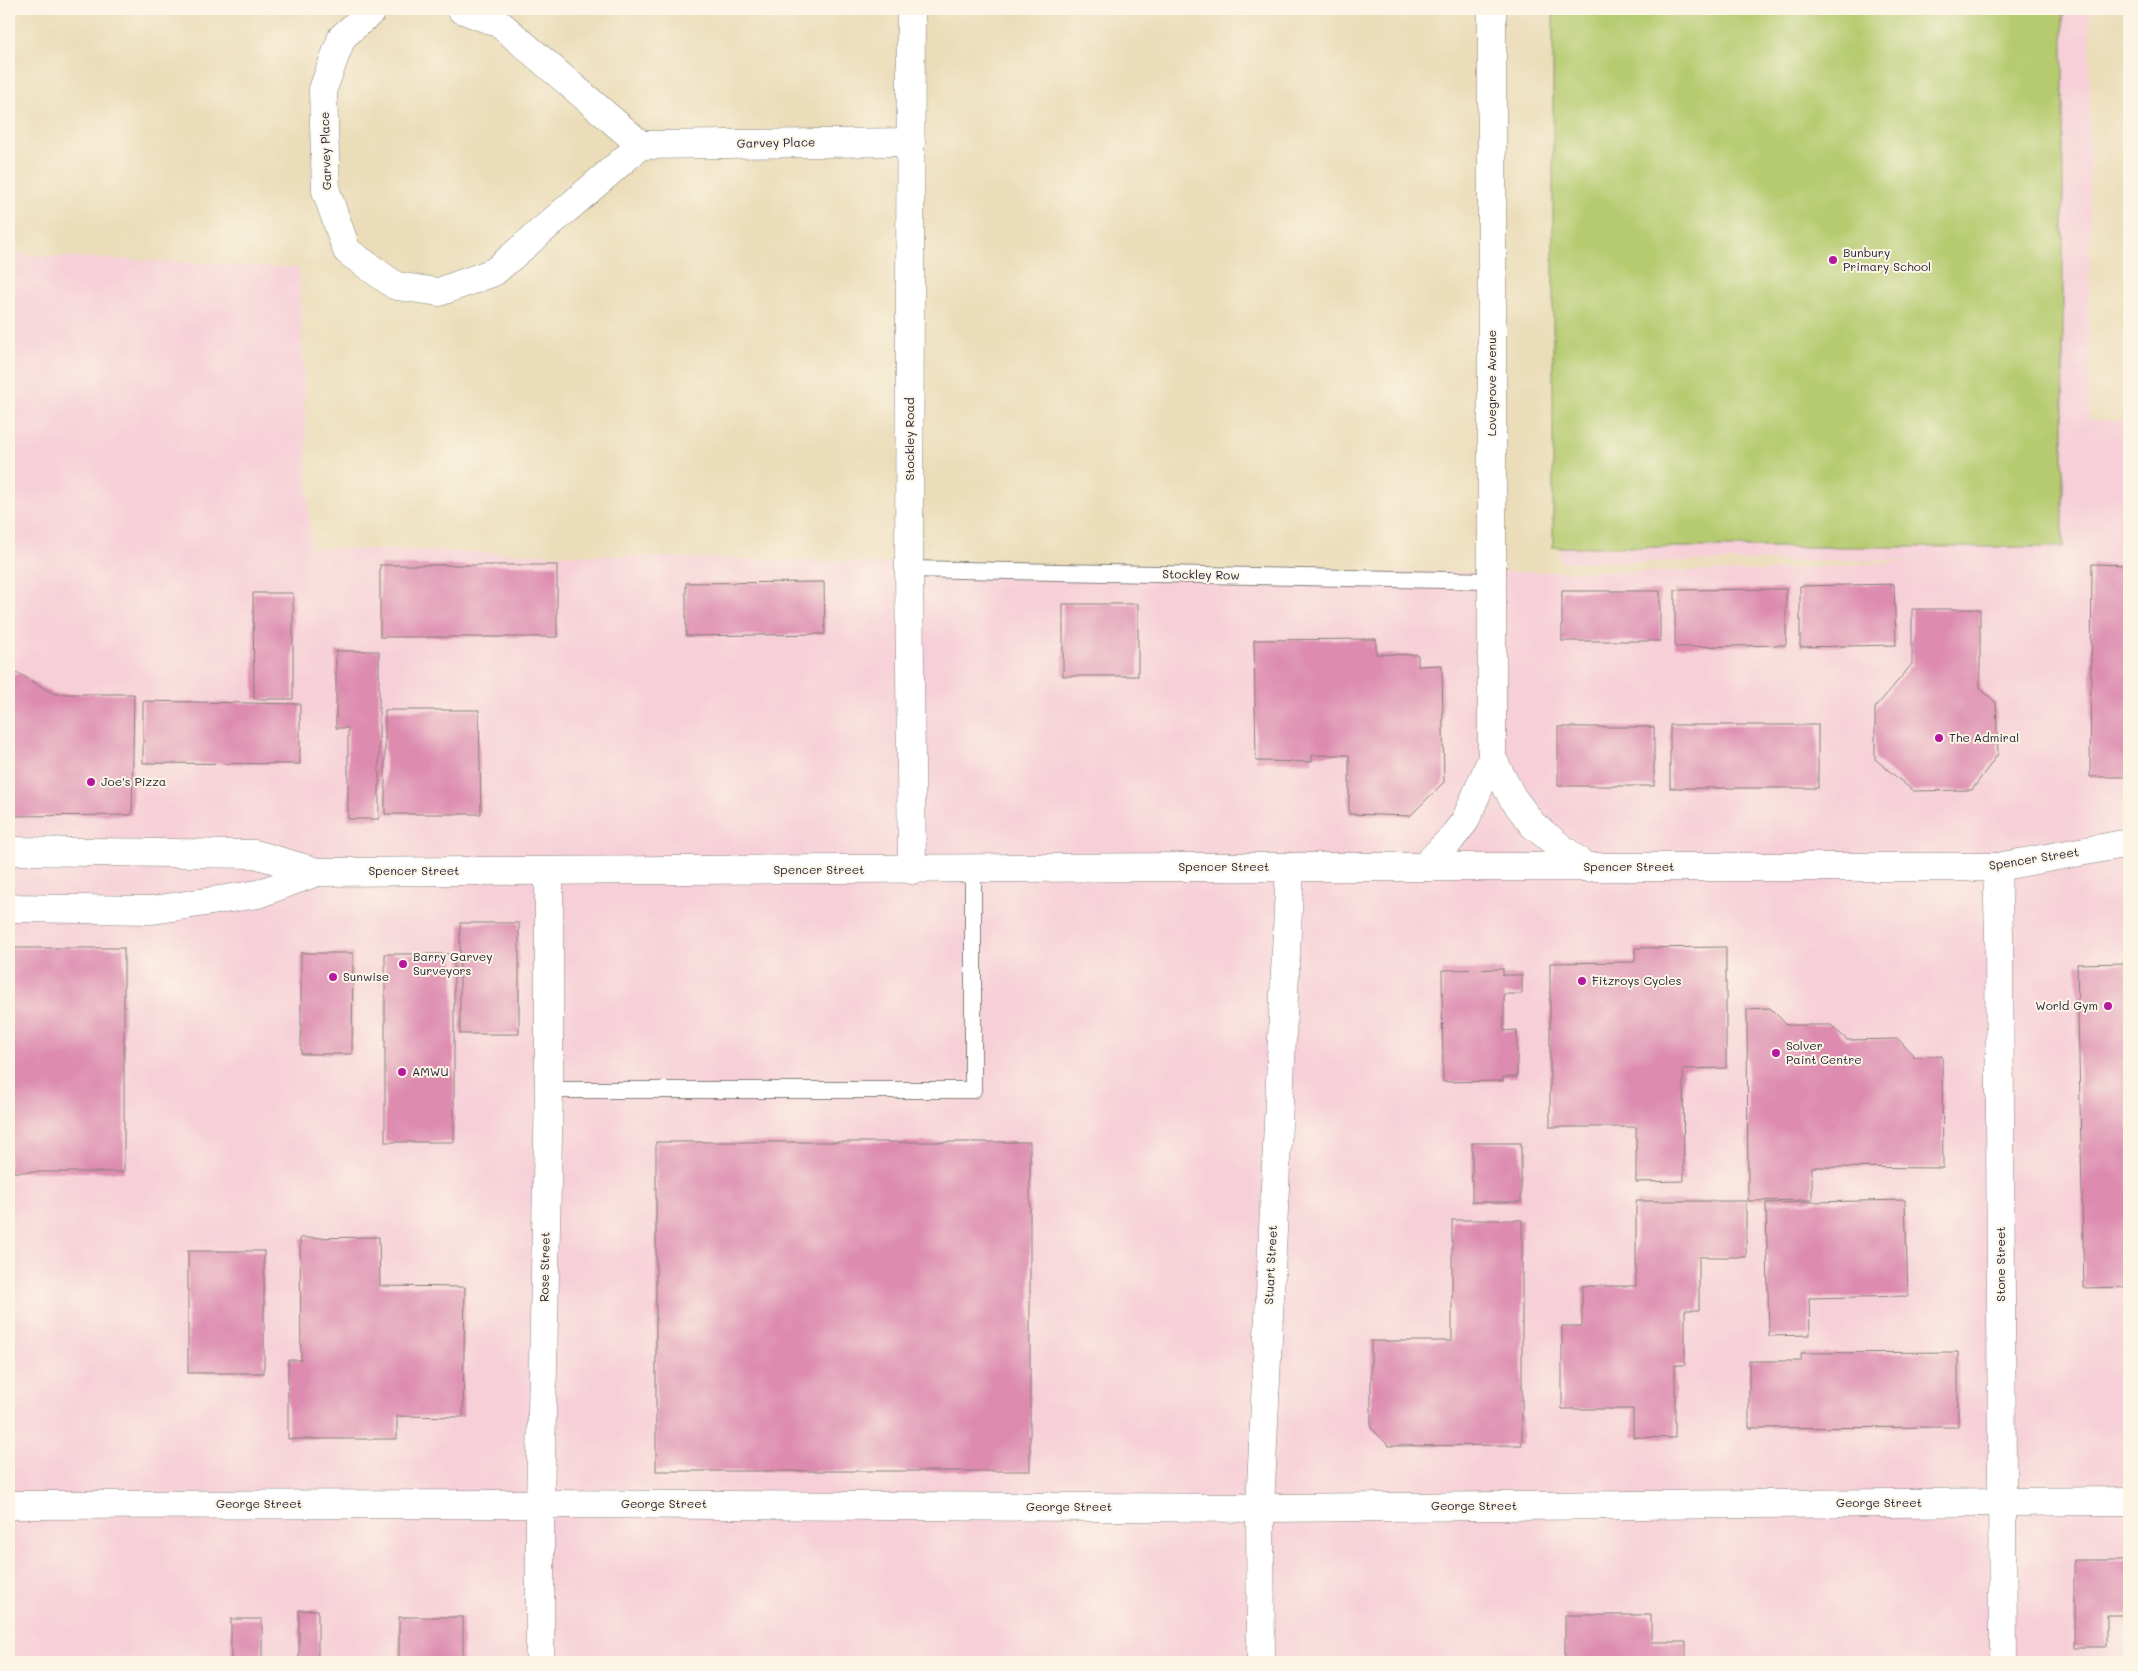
<svg xmlns="http://www.w3.org/2000/svg" width="2138" height="1671" font-family="Mali,sans-serif">
<rect width="100%" height="100%" fill="#fcf5e5"/>
<filter id="ink" filterUnits="userSpaceOnUse"><feTurbulence type="fractalNoise" baseFrequency=".02" numOctaves="2"/><feDisplacementMap in="SourceGraphic" scale="10" xChannelSelector="R" yChannelSelector="G"/><feConvolveMatrix kernelMatrix="1 2 1 2 8 2 1 2 1" color-interpolation-filters="sRGB"/></filter>
<filter id="wash" filterUnits="userSpaceOnUse"><feTurbulence type="fractalNoise" baseFrequency=".0096" numOctaves="4" result="noise"/><feDisplacementMap in="SourceGraphic" scale="20" xChannelSelector="R" yChannelSelector="G"/><feGaussianBlur stdDeviation="1.12" result="paint"/><feColorMatrix in="noise" values="0 0 0 0 0 0 0 0 0 0 0 0 0 0 0 0 0 1.4 0 .05"/><feComposite in="paint" operator="in"/></filter>
<g filter="url(#wash)">
<rect width="100%" height="100%" fill="#ebddba"/>
<path fill="#f6cfd8" d="M1576,9H2090L2089,420L2129,421V1662H9V254L299,268L311,548L1261,573L1761,571L1928,560L1560,562V512Z"/>
<rect fill="#b6cb70" stroke="#6c7656" x="1553" y="9" width="510" height="538"/>
<g id="blocks">
<g fill="#dd8cb0">
<path d="M2092,564L2129,565V777H2090Z"/>
<rect x="380" y="565" width="177" height="72"/>
<path d="M824,582L825,634L686,636V583Z"/>
<path d="M1894,584L1896,645L1800,647V586Z"/>
<path d="M1786,589V645L1675,647V590Z"/>
<rect x="1562" y="591" width="98" height="50"/>
<path d="M253,593H293V699H254Z"/>
<rect x="1063" y="604" width="75" height="72"/>
<path d="M1912,609H1980V688L1996,703L1998,754L1972,790L1913,791L1875,759V708L1912,664Z"/>
<path d="M1376,639V654L1418,655V666L1442,665L1444,782L1410,816L1349,814V755H1312V762L1256,761L1254,640Z"/>
<path d="M336,651H379V819H348V728H336Z"/>
<path d="M9,673L20,674L54,694H134L132,815L9,816Z"/>
<path d="M143,701L300,704V764L143,763Z"/>
<path d="M385,710H479L481,814H385Z"/>
<rect x="1670" y="725" width="148" height="63"/>
<rect x="1558" y="727" width="96" height="59"/>
<rect x="460" y="923" width="59" height="111"/>
<path d="M1726,947V1068L1683,1069L1684,1181L1636,1182V1127H1550V963L1635,962V948Z"/>
<rect x="9" y="948" width="115" height="224"/>
<path d="M301,953H353L352,1054H301Z"/>
<rect x="385" y="954" width="69" height="188"/>
<path d="M2129,963V1287L2084,1288L2077,964Z"/>
<path d="M1503,969V975H1522V994H1504V1031L1517,1030V1077H1503V1081L1443,1082L1442,970Z"/>
<path d="M1770,1008L1787,1025H1831L1847,1040L1898,1039L1915,1057L1942,1056L1943,1168L1812,1167V1200L1748,1201L1747,1009Z"/>
<rect x="656" y="1142" width="374" height="329"/>
<rect x="1472" y="1143" width="49" height="59"/>
<path d="M1905,1200L1908,1296L1809,1298L1810,1335L1769,1336L1766,1203Z"/>
<path d="M1636,1201H1746V1257H1699V1310H1685V1365H1675V1438L1633,1437V1409H1562V1326H1582V1286H1636Z"/>
<path d="M1452,1220H1522V1445L1389,1446L1371,1428V1341H1452Z"/>
<path d="M379,1237L380,1286L465,1287L463,1417L397,1416V1439H288V1360H301L300,1238Z"/>
<rect x="188" y="1251" width="76" height="122"/>
<path d="M1958,1352V1427L1749,1428V1361H1801V1353Z"/>
<path d="M2074,1560H2129V1615H2106V1647H2074Z"/>
<rect x="299" y="1610" width="19" height="52"/>
<path d="M1565,1615H1651V1642H1686V1662H1565Z"/>
<rect x="399" y="1617" width="64" height="45"/>
<rect x="231" y="1619" width="31" height="43"/>
</g>
</g>
</g>
<g filter="url(#ink)">
<use href="#blocks" fill-opacity="0" stroke="#86807a" stroke-width="1"/>
<g fill="none" stroke-linecap="round" stroke-linejoin="round">
<defs>
<g id="lane">
<path d="M909,569L1492,581"/>
<path d="M549,1090H973V869"/>
</g>
<g id="street">
<path d="M374,9L342,37L323,89L326,191L347,251L396,286L439,292L494,272L641,145L911,142"/>
<path d="M461,9L500,24L641,145"/>
<path d="M911,9L909,569L912,870"/>
<path d="M1492,758L1512,797L1533,825L1587,868"/>
<path d="M1424,867L1451,839L1465,821L1492,758V9"/>
<path d="M1997,867L1999,935L2003,1662"/>
<path d="M9,1505L540,1504L1260,1508L2129,1501"/>
<path d="M540,1662V1504L549,1090V871"/>
<path d="M1261,1662L1260,1508L1290,867"/>
</g>
<g id="secondary">
<path d="M9,851L255,854L317,872L1189,867H1997L2129,843"/>
<path d="M9,908L153,910L258,894L317,872"/>
</g>
</defs>
<use href="#lane" stroke="#86807a" stroke-width="18"/>
<use href="#street" stroke="#86807a" stroke-width="29"/>
<use href="#secondary" stroke="#86807a" stroke-width="29"/>
<use href="#lane" stroke="#fff" stroke-width="16"/>
<use href="#street" stroke="#fff" stroke-width="28"/>
<use href="#secondary" stroke="#fff" stroke-width="28"/>
</g>
</g>
<g fill="#b5179e" stroke="#fcf5e5" stroke-width="2">
<circle cx="1833" cy="260" r="5"/>
<circle cx="1939" cy="738" r="5"/>
<circle cx="91" cy="782" r="5"/>
<circle cx="403" cy="964" r="5"/>
<circle cx="333" cy="977" r="5"/>
<circle cx="1582" cy="981" r="5"/>
<circle cx="2108" cy="1006" r="5"/>
<circle cx="1776" cy="1053" r="5"/>
<circle cx="402" cy="1072" r="5"/>
</g>
<g text-anchor="middle" stroke-width="4" stroke-linejoin="round" paint-order="stroke">
<g font-size="12" fill="#22223b" stroke="#fcf5e5">
<text transform="translate(776 143) rotate(-1)" y="4">Garvey Place</text>
<text transform="translate(326 151) rotate(-92)" y="4">Garvey Place</text>
<text transform="translate(1492 383) rotate(-90)" y="4">Lovegrove Avenue</text>
<text transform="translate(910 439) rotate(-90)" y="4">Stockley Road</text>
<text transform="translate(1201 575) rotate(1)" y="4">Stockley Row</text>
<text transform="translate(2034 859) rotate(-9)" y="4">Spencer Street</text>
<text x="1224" y="871">Spencer Street</text>
<text x="1629" y="871">Spencer Street</text>
<text x="819" y="874">Spencer Street</text>
<text x="414" y="875">Spencer Street</text>
<text transform="translate(2001 1264) rotate(-90)" y="4">Stone Street</text>
<text transform="translate(1271 1265) rotate(-87)" y="4">Stuart Street</text>
<text transform="translate(545 1267) rotate(-89)" y="4">Rose Street</text>
<text x="1879" y="1507">George Street</text>
<text x="259" y="1508">George Street</text>
<text x="664" y="1508">George Street</text>
<text x="1474" y="1510">George Street</text>
<text x="1069" y="1511">George Street</text>
</g>
<g font-size="12" fill="#22223b" stroke="#fcf5e5" text-anchor="start">
<text x="1843" y="257">Bunbury<tspan x="1843" dy="14">Primary School</tspan></text>
<text x="1949" y="742">The Admiral</text>
<text x="101" y="786">Joe's Pizza</text>
<text x="413" y="961">Barry Garvey<tspan x="413" dy="14">Surveyors</tspan></text>
<text x="343" y="981">Sunwise</text>
<text x="1592" y="985">Fitzroys Cycles</text>
<text x="2098" y="1010" text-anchor="end">World Gym</text>
<text x="1786" y="1050">Solver<tspan x="1786" dy="14">Paint Centre</tspan></text>
<text x="412" y="1076">AMWU</text>
</g>
</g>
<rect width="2138" height="1671" fill="none" stroke="#fcf5e5" stroke-width="30"/>
</svg>
